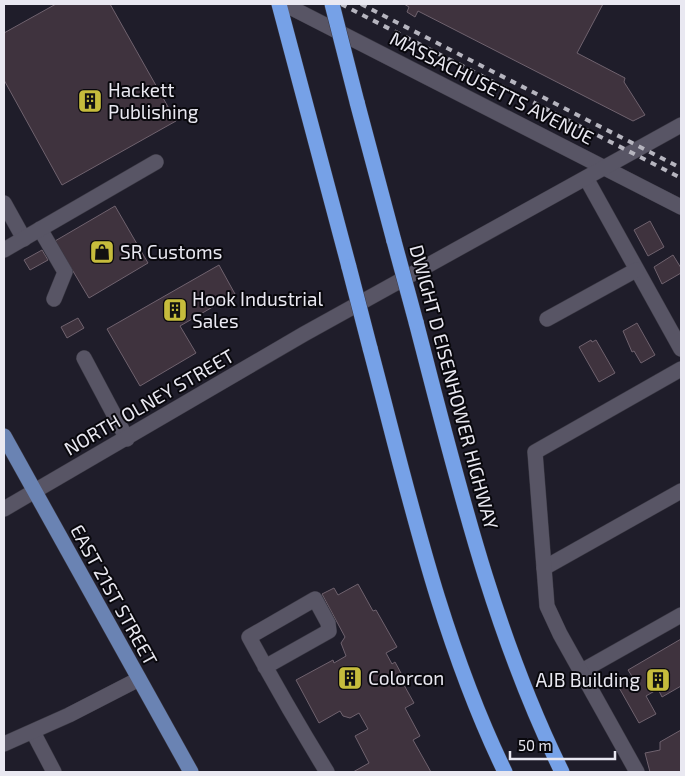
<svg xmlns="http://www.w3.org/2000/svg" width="685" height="776" font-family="'Exo 2',sans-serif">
<rect width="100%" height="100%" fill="#1f1d2a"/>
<g fill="#3f333e" stroke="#6f626e">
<path d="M56,4H110L176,121L62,185L4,80V33Z"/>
<path d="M404,4H603L577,53L625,78L624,82L645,115L633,121L418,11L415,17L407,12L409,7Z"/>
<path d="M115,206L148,263L89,298L55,241Z"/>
<path d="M650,221L664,247L648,256L634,230Z"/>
<path d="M42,250L48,260L30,270L24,260Z"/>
<path d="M673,255L681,268V273L662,284L654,267Z"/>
<path d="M219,265L235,294L180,326L196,353L140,386L107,329Z"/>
<path d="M78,318L84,328L67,338L61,327Z"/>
<path d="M637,323L655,355L641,363L634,351L632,352L623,331Z"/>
<path d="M591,340L592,342L596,340L615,373L599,382L579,347Z"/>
<path d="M358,584L373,611L376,610L397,647L386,653L392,664L395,662L402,675L399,676L414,703L405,708L420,736L413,740L431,772H353L369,763L355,736L368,729L359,713L350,718L343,716L340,711L319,723L296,680L333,660L334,663L346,656L341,643L345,637L322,594L334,588L338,595Z"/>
<path d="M681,639V686L662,697L658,689L646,696L656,714L639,723L617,684L628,678L631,684L635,681L628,670Z"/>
<path d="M681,730V772H650L645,753L660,750V742Z"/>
</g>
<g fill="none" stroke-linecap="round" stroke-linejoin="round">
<defs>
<g id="minor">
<path d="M284,4L681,207"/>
<path d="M586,178L681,349"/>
<path d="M4,203L24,239"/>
<path d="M40,229L65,272L54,299"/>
<path d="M4,250L156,162"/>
<path d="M547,319L636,270"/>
<path d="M84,358L127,439"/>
<path d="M4,509L304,334L681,125"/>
<path d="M544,568L681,491"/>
<path d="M265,667L329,631L328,623L315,599L249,637C274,683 300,728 327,772"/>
<path d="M580,672L681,615"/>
<path d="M33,732L54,772"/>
<path d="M4,744L69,715L139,679"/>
<path d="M637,772L560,634L547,606L535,452L681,369"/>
</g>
<path id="major" d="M4,436L191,772"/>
<g id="highway">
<path d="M279,4L349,267"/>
<path d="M357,102L394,241"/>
<path d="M416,322C456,475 492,630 562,772"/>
<path d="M370,348C408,491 440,638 505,772"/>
</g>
</defs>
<use href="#minor" stroke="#3a3843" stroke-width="16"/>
<use href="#major" stroke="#3a3843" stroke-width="16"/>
<use href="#highway" stroke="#3a3843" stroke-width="16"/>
<use href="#minor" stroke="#585565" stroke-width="15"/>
<use href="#major" stroke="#6a83b3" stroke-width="15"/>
<use href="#highway" stroke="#76a1e7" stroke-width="15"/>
<g stroke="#b6b5bf" stroke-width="4" stroke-dasharray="6 6" stroke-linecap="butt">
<path d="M341,4L681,178"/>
<path d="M361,4L681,168"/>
</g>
<defs>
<g id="highway-bridge">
<path d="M332,4L357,102"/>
<path d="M394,241L416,322"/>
<path d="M349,267L370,348"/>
</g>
</defs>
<use href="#highway-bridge" stroke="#3a3843" stroke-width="16" stroke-linecap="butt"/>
<use href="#highway-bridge" stroke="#76a1e7" stroke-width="15"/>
</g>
<defs>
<symbol id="building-square" viewBox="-11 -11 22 22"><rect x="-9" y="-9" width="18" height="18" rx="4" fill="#c6bc3c" stroke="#09080d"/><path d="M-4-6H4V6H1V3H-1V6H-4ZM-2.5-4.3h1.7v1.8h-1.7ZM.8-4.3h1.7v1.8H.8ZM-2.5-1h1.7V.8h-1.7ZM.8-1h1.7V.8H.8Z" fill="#111"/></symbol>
<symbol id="shop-square" viewBox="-11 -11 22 22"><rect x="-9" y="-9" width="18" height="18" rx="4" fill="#c6bc3c" stroke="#09080d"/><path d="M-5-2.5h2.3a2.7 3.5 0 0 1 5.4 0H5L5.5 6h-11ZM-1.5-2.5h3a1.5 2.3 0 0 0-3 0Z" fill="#111"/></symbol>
</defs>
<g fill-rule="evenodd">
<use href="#building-square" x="76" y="87" width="28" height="28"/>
<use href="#shop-square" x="88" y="238" width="28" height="28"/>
<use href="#building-square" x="161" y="296" width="28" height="28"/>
<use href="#building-square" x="336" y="664" width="28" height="28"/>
<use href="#building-square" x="644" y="666" width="28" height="28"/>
</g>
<g text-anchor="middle" stroke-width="4" stroke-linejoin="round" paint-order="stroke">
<g font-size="19" fill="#e9e8f1" stroke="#09080d">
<text transform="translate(492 88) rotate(27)" y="7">MASSACHUSETTS AVENUE</text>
<text transform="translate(454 387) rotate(75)" y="7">DWIGHT D EISENHOWER HIGHWAY</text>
<text transform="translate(149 402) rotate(-30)" y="7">NORTH OLNEY STREET</text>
<text transform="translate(114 595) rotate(61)" y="7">EAST 21ST STREET</text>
</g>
<g font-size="19" fill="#e9e8f1" stroke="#09080d" text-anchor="start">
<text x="108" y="97">Hackett<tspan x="108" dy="22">Publishing</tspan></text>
<text x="120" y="259">SR Customs</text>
<text x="192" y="306">Hook Industrial<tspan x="192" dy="22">Sales</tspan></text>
<text x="368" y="685">Colorcon</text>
<text x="640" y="687" text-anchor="end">AJB Building</text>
</g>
</g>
<rect width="685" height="776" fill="none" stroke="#e9e8f1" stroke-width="10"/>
<path d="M510 751v8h105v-8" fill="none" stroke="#e9e8f1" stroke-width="2.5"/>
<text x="518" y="751" font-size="15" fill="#e9e8f1" stroke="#09080d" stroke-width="4" paint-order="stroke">50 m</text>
</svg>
